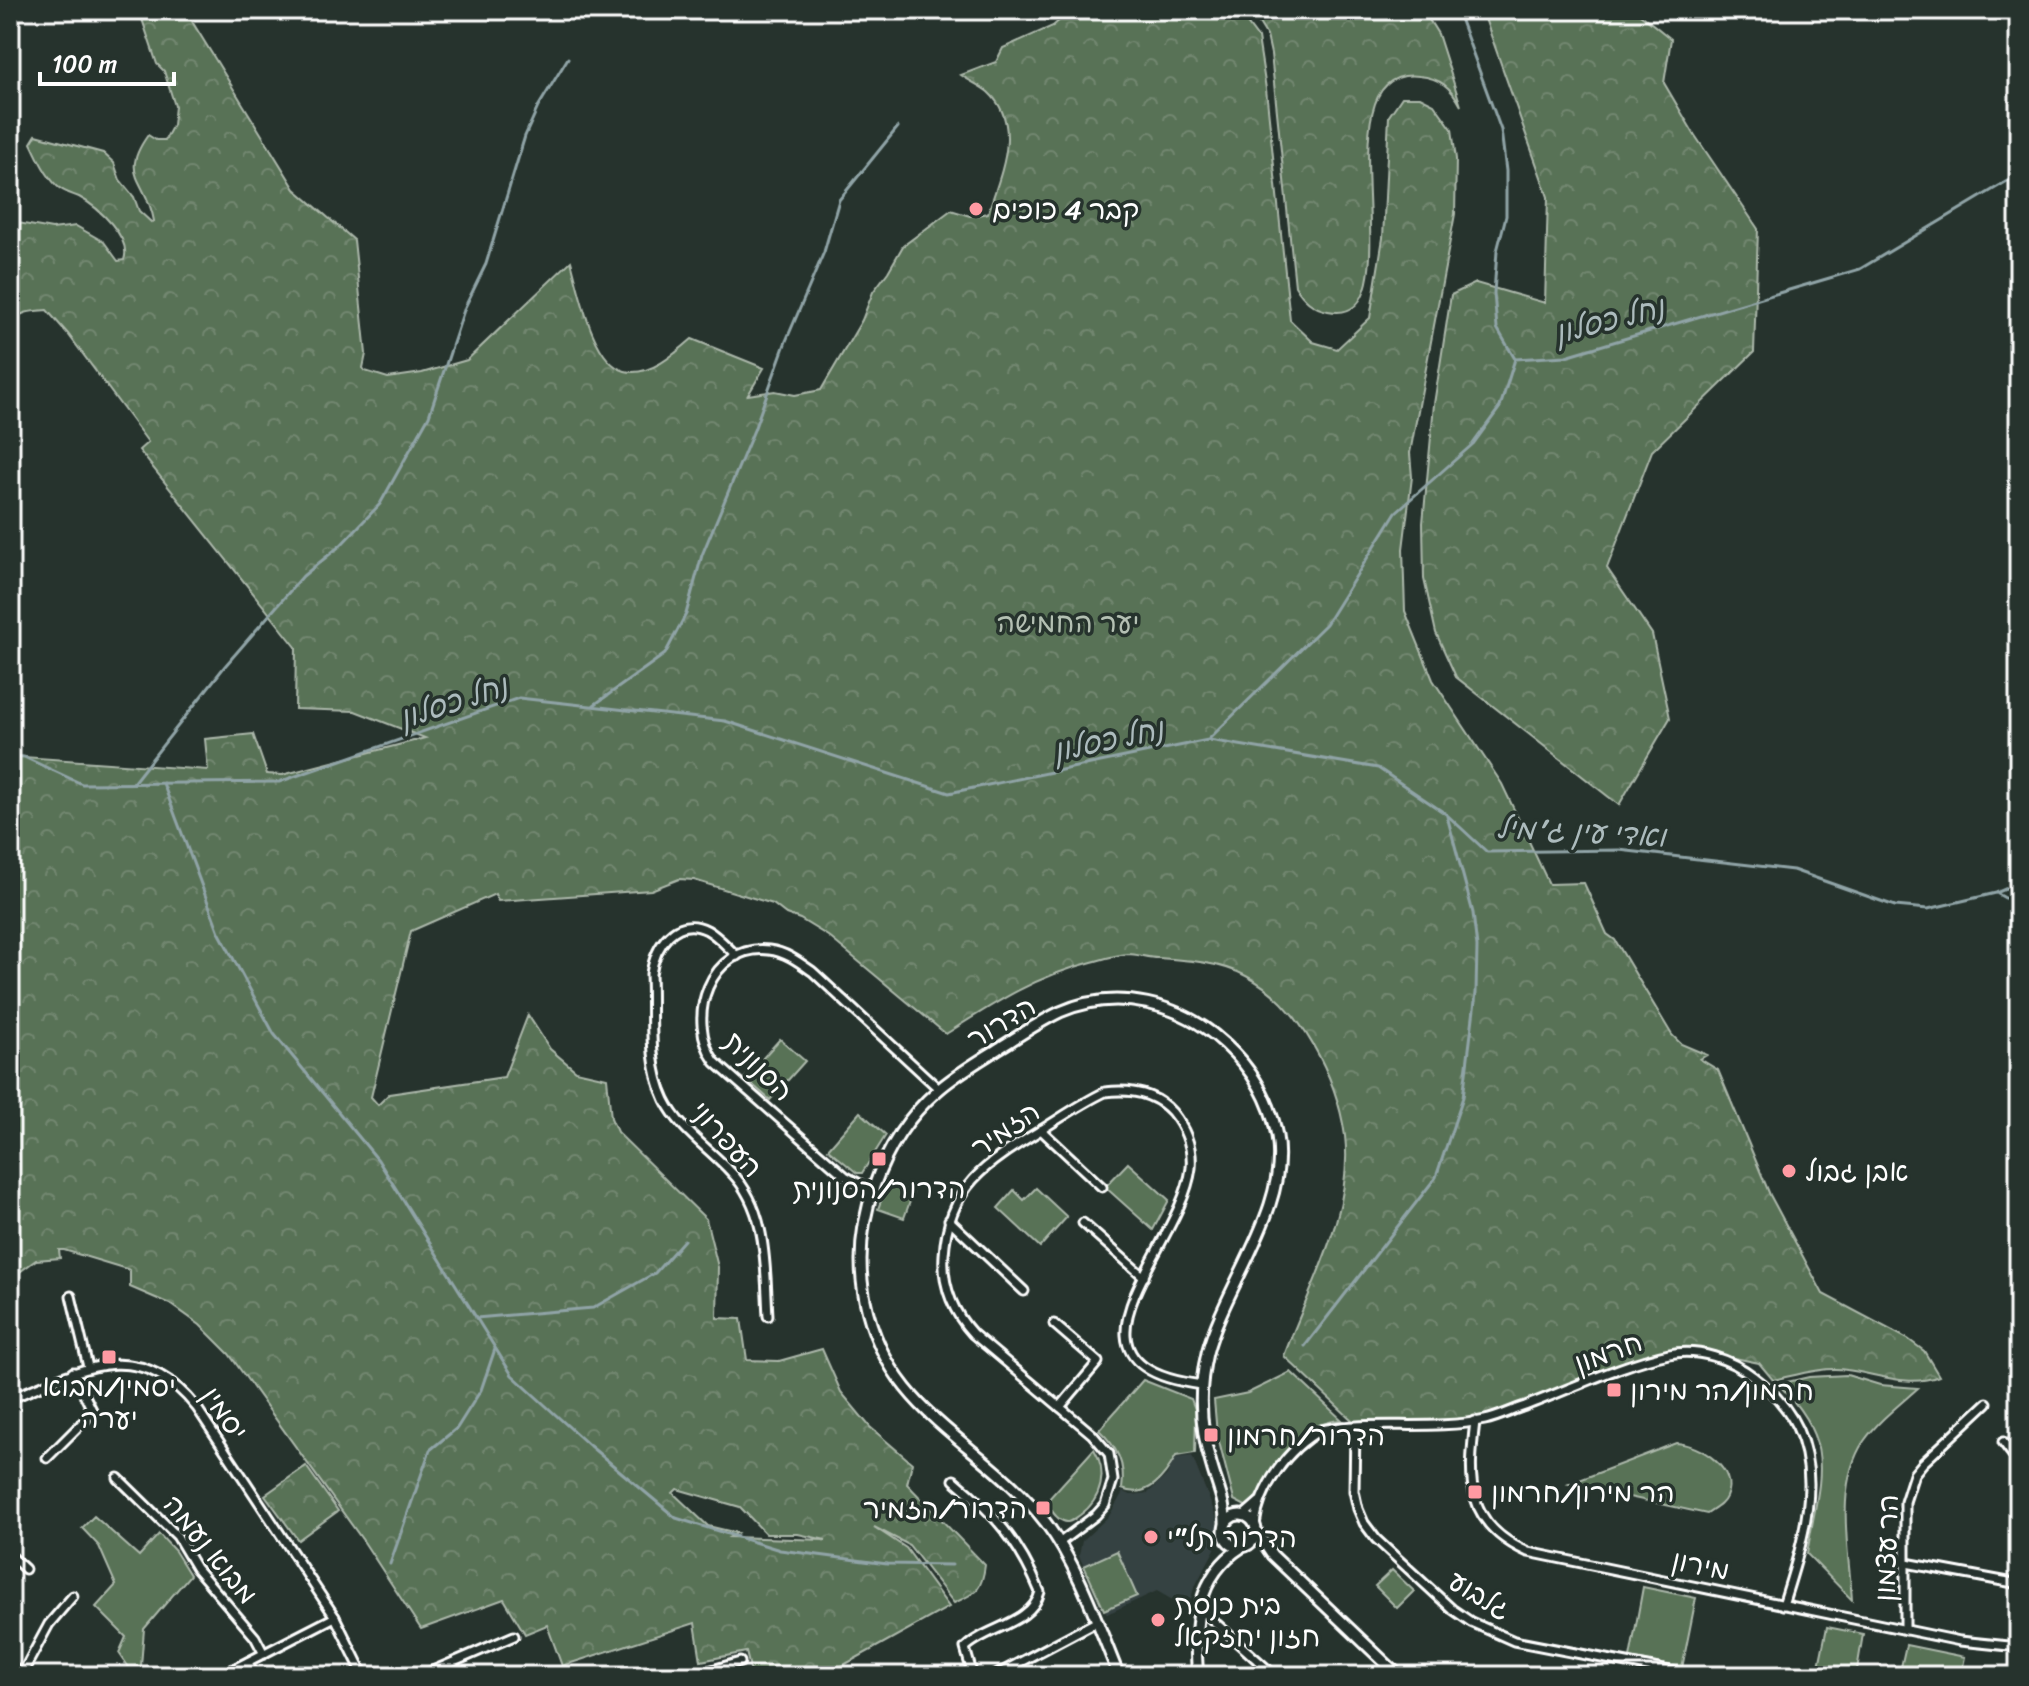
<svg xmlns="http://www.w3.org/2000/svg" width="2029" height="1686" font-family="Sriracha,'Playpen Sans Hebrew',sans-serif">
<defs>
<pattern id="forest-crowns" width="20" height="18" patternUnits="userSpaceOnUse" patternTransform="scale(2)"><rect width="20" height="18" fill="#597257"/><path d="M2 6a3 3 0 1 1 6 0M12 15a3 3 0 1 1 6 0" fill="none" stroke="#728770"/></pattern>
</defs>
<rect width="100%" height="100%" fill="#26332d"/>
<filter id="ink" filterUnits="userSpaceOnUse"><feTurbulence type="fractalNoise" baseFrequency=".0125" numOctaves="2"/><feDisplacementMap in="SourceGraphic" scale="16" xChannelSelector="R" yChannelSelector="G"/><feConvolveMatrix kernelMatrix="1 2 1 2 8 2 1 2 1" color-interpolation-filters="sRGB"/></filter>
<g filter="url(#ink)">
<path fill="#364242" d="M1192,1456L1216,1516L1218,1530L1215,1549L1194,1588L1188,1609L1157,1591L1107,1614L1079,1556L1082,1541L1109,1516L1123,1492L1131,1495L1148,1493L1167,1475L1175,1458Z"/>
<g fill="#597257" stroke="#acb8ab" stroke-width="2">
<path d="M780,1039L805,1061L770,1100L745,1078Z"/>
<path d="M860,1112L886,1135L862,1173H857L828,1149Z"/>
<path d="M1128,1163L1169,1200L1153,1230L1105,1187Z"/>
<path d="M888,1182L913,1193L904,1218L878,1209Z"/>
<path d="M1036,1188L1067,1217L1040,1247L998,1208L1014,1190L1024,1200Z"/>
<path d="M1291,1372L1342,1420C1299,1421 1270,1475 1249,1508L1234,1500L1217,1434L1214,1400L1248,1393Z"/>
<path d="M1847,1375L1880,1385L1918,1388C1900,1404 1878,1421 1864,1441C1834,1485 1849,1551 1852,1600L1807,1554C1819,1478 1839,1445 1778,1384L1809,1377Z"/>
<path d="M1143,1380L1191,1399L1196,1412L1195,1453L1176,1456C1165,1476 1148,1500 1122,1489C1126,1464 1117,1447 1099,1430Z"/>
<path d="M1676,1443C1699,1444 1739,1469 1726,1497C1723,1505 1714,1509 1707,1514L1569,1484Z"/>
<path d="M1094,1449C1108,1472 1102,1499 1080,1515C1074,1519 1070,1524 1063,1521C1055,1518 1051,1509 1046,1502Z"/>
<path d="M94,1516L139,1556L159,1534L175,1551L190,1575L144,1629L141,1666L130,1669L119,1653L126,1637L96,1607L116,1585L99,1546L82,1528Z"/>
<path d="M1117,1551L1137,1596L1104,1610L1084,1566Z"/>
<path d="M1392,1570L1414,1591L1397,1608L1375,1586Z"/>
<path d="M1643,1587L1696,1598L1682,1668L1630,1658Z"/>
<path d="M1827,1627L1863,1634L1856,1676H1817Z"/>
<path d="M1906,1645L1965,1657L1961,1676H1899Z"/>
</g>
<g fill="url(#forest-crowns)" stroke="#acb8ab" stroke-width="2" fill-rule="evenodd">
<path d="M139,10H185L295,189L354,240L366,354L363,368L365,371L388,378L422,373L467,360L571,261C579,289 592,363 625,371C649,377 676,353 692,339L764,368L748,395L775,391L795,395L821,390L862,320L873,292L888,272L903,246L951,210L970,216L988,213C1000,175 1024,125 988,92C981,86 969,81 961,75L996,62L1003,48L1053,26L1071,10H1237L1258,38L1266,89L1290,320L1313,342L1337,349L1370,318L1383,238L1389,116L1402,97H1420L1434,104L1452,129L1456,159L1455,214L1410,453L1412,477L1403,549L1405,611L1433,680L1502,784L1549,884L1584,883L1607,934L1615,940L1672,1035L1681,1044L1707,1055L1700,1059L1718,1070L1770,1195L1823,1294L1908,1339L1924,1351L1939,1376C1909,1388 1878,1374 1847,1370C1824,1366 1796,1375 1773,1380L1759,1363L1715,1354L1670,1355L1474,1423L1354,1422L1284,1356C1309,1287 1354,1212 1345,1136C1337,1078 1300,1003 1246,976C1219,962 1187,960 1157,958C1148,958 1137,954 1128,954C1116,955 1103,959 1092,962C1034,977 996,1002 946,1034L828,936L800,919L786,914L773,904L694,880L679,879L651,890L498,901L495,894L411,931L371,1097L378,1105L389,1094L504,1077L528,1015L550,1049L576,1071L607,1078L611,1118L617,1132L706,1219L718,1267L717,1318L741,1319L747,1360L779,1361L822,1349L841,1392L870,1427L912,1463L907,1484L985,1565C982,1590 977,1593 954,1603L909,1545L874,1527L906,1548L949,1607L833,1671L815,1676H752L746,1652L701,1661L695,1623L562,1666L547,1625L525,1634L504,1599L421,1629L364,1542L229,1354L200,1325L172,1305L130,1287V1270L64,1250H59L60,1258L36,1260L10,1279V756L208,770L205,739L253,734L267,774L282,775L425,738L355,711L295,709L296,647L139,450L148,442L68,334L47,310C32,311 18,311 10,325V211L12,222L52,229L76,226L104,242L118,261L124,260C132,238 98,207 79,197C72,194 63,192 57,186C45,174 38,158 31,143L36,135L103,153L114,163L120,180L134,197L139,211L151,222L154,221C147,179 118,177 148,135L156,140H165L173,125L175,106L164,71L157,64ZM677,1489L740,1507L766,1534H798L826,1540L730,1537L737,1533L708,1526L673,1493Z"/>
<path d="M1251,10H1423L1438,34L1461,106C1451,87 1440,78 1419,76C1312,63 1423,331 1328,311C1312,308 1303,299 1295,286L1271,54L1267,36Z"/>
<path d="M1482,10H1635L1671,39L1664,83L1694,134L1758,229L1754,352L1652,451L1607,568L1652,634L1670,718L1619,805L1456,677L1436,633L1424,579L1423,523L1434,404L1451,295L1476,283L1545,303L1548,197Z"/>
<path d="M306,1466L338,1511L298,1540L265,1495Z"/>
</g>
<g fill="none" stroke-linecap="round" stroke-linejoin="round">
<g stroke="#90a4a7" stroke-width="3">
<path d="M1457,10L1501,130L1506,171V216L1497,251L1494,293L1497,328L1515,359"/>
<path d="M594,705L665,654L686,614L702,555L754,430L786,341L824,252L839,200L898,127"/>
<path d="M1209,740L1378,768L1446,814L1487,852L1619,850L1793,870L1895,906L1928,909L1996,893L2019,883"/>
<path d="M10,756L24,757L82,784L279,782L519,698L725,721L949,793L1208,740L1326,624L1396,512L1473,444L1500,407L1515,359L1566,356L1860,269L2019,174"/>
<path d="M133,783L225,666L303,576L341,545L380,504L429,416L465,307L486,264L525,136L538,107L568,58"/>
<path d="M163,783L219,932L274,1034L378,1160L512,1375L590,1446L676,1518L780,1550L887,1564L952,1565"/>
<path d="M1998,894L2019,906"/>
<path d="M476,1318L593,1308L655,1273L684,1240"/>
<path d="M1305,1346L1436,1177L1463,1097L1476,993L1477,947L1473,913L1447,816"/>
<path d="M390,1564L430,1450L457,1428L481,1390L495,1349"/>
</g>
<defs>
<g id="minor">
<path d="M737,956C728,948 718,936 707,930C676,914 655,946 651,974C653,1014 647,1063 665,1100C679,1129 710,1149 731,1172C768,1210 765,1267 768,1316"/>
<path d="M1041,1130L1102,1187"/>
<path d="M873,1191L845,1176L715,1062C684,1019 710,943 769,950C786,952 799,962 813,972L939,1089"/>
<path d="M949,1220L1024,1291"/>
<path d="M1083,1223L1144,1277"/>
<path d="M71,1296L88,1367"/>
<path d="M1054,1324L1098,1362L1060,1407"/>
<path d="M10,1399C81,1369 139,1335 197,1408L335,1617L364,1676"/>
<path d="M1475,1421C1468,1481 1465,1524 1528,1552L1960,1641L2019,1647"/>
<path d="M1355,1427L1354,1491L1358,1509L1364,1523L1376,1539L1452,1609L1471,1622L1514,1641L1694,1676"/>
<path d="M2003,1442L2019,1463"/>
<path d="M47,1458L93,1412L73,1372"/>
<path d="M118,1478L177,1536L196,1568L255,1637L264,1654"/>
<path d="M954,1480C995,1514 1020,1543 1040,1592C1032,1624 986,1627 965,1648L973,1676"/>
<path d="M1243,1516L1259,1502"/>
<path d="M1255,1525C1259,1488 1288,1448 1321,1430C1374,1420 1432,1431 1485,1420C1499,1417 1512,1410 1525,1406C1571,1389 1621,1364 1669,1354C1698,1348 1731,1359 1754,1377C1836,1438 1809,1523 1783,1605"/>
<path d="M1059,1543L1096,1515L1105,1505L1113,1480L1109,1454L1092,1434L973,1334C952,1311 942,1286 944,1255C948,1186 987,1163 1041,1130C1062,1117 1082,1103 1105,1092C1130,1089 1154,1092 1172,1112C1185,1128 1193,1147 1191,1168C1181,1249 1043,1365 1202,1385"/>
<path d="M10,1555L25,1569"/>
<path d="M1906,1563L2019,1584"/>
<path d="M1199,1608L1275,1676"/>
<path d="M1905,1630V1502L1914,1474L1923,1463L1987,1403"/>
<path d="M248,1662L254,1676"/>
<path d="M10,1665L24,1676"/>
<path d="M22,1674L49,1624L73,1596"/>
<path d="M220,1676L335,1617"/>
<path d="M421,1676L514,1636"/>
<path d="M691,1676L740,1662"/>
<path d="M994,1676L1096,1622"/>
</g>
<g id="tertiary">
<circle cx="1240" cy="1531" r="16"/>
<path d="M1256,1531L1272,1555L1399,1676"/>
<path d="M1119,1676C1098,1625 1079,1567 1046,1523C983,1440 888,1416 865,1300C850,1226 880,1141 937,1091C956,1074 979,1061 1001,1047C1020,1035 1039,1022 1060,1012C1116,987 1181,1003 1225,1044C1252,1069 1270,1098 1277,1136C1290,1207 1225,1284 1207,1353C1198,1391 1200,1430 1212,1467C1218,1488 1226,1504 1225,1526"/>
<path d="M1198,1676C1193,1627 1196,1576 1242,1547"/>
</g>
</defs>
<use href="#minor" stroke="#fff" stroke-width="13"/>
<use href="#tertiary" stroke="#fff" stroke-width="15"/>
<use href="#minor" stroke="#26332d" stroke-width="7"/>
<use href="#tertiary" stroke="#26332d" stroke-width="9"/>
</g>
</g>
<g fill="#ff9aa2" stroke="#26332d" stroke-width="3">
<circle cx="976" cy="209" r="8"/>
<rect x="871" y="1151" width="16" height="16" rx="4"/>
<circle cx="1789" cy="1171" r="8"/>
<rect x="101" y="1349" width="16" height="16" rx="4"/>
<rect x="1606" y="1382" width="16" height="16" rx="4"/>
<rect x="1203" y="1427" width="16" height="16" rx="4"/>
<rect x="1467" y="1484" width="16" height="16" rx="4"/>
<rect x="1035" y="1500" width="16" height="16" rx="4"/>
<circle cx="1151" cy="1537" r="8"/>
<circle cx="1158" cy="1620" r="8"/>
</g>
<g text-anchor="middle" stroke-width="7" stroke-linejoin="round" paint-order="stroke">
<g font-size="28" fill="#fff" stroke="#26332d" text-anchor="start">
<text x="992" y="219">קבר 4 כוכים</text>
<text x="1805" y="1181">אבן גבול</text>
<text x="879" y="1198" text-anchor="middle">הדרור/הסנונית</text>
<text x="109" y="1396" text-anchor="middle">יסמין/מבוא<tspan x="109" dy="32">יערה</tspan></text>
<text x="1630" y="1400">חרמון/הר מירון</text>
<text x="1227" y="1445">הדרור/חרמון</text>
<text x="1491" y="1502">הר מירון/חרמון</text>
<text x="1027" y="1518" text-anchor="end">הדרור/הזמיר</text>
<text x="1167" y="1547">הדרור תל"י</text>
<text x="1174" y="1614">בית כנסת<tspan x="1174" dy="32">חזון יחזקאל</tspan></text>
</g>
<g font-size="28" fill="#b4c0b3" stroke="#26332d">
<text x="1068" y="632">יער החמישה</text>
</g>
<g font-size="28" fill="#fff" stroke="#26332d">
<text transform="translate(1001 1022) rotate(-31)" y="10">הדרור</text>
<text transform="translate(759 1066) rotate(45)" y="10">הסנונית</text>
<text transform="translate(1005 1129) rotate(-34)" y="10">הזמיר</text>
<text transform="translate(727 1139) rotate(48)" y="10">העפרוני</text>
<text transform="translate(1608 1352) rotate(-20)" y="10">חרמון</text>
<text transform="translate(225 1413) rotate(55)" y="10">יסמין</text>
<text transform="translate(1886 1548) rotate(-88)" y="10">הר עצמון</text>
<text transform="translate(211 1549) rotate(51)" y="10">מבוא נעמה</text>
<text transform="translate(1701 1565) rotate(12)" y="10">מירון</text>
<text transform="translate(1480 1595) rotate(32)" y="10">גלבוע</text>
</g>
<g font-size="30" font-style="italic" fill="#acbbbd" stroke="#26332d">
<text transform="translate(1609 320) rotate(-14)" y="10">נחל כסלון</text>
<text transform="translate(453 702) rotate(-18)" y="10">נחל כסלון</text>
<text transform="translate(1108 740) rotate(-12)" y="10">נחל כסלון</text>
<text transform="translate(1581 832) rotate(3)" y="10">ואדי עין ג'מיל</text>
</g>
</g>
<rect width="2029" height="1686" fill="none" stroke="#26332d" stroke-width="40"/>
<rect x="20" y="20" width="1989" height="1646" fill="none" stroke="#fff" stroke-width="3" filter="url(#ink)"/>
<path d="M40 72v12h134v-12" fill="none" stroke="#ffffff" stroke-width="4"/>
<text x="52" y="72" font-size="24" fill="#ffffff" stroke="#26332d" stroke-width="6" paint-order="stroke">100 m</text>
</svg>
